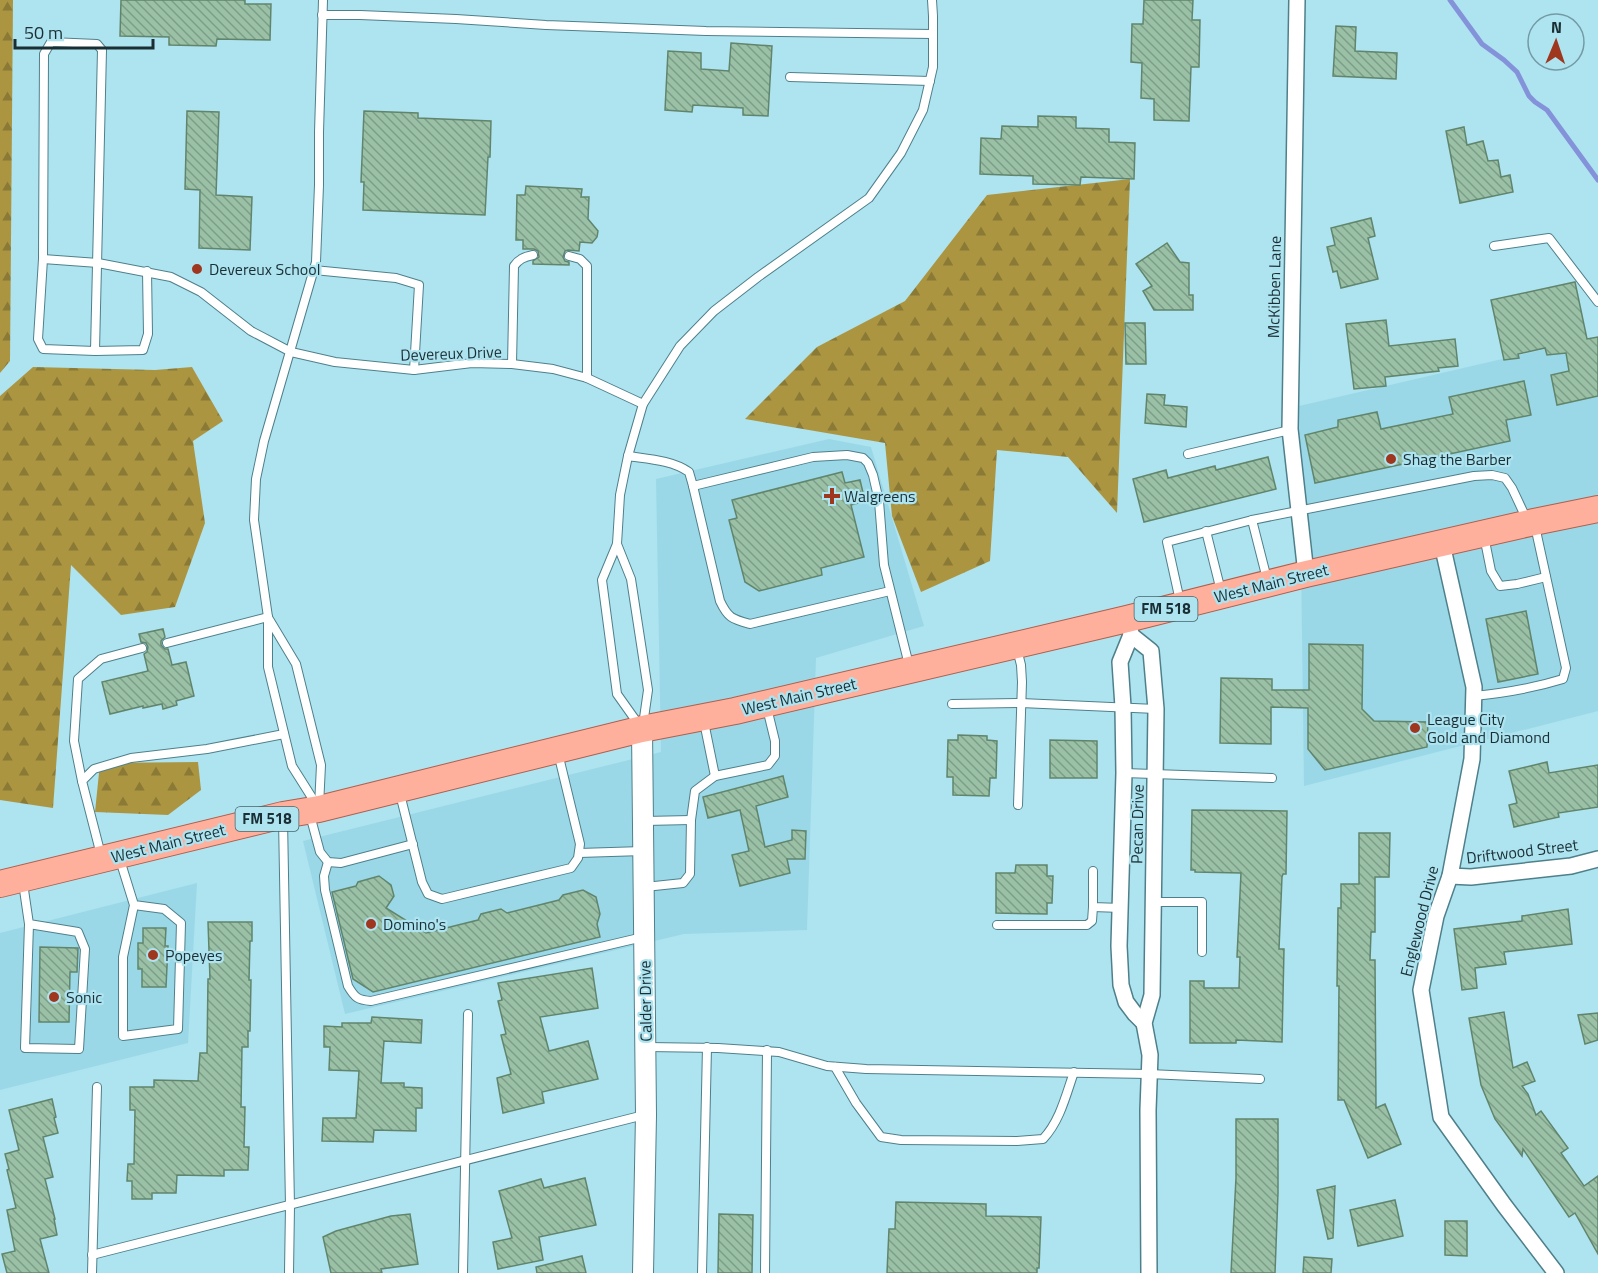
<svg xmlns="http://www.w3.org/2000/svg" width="1598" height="1273" font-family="'Titillium Web',sans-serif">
<defs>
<pattern id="forest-firs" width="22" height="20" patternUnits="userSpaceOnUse" patternTransform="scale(1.5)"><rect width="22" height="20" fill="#ac9540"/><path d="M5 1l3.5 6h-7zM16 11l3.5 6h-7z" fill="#8b7a36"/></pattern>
<pattern id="building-back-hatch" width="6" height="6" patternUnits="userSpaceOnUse" patternTransform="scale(1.5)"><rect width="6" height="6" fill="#9ac1a6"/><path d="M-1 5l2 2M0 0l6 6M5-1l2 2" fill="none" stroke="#7d9d88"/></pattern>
</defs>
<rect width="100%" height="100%" fill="#aee3f0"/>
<g fill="#9ad8e8">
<path d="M1598,337V711L1304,786L1299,406Z"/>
<path d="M829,439L871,447L924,626L816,658L807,930L684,934L345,1014L303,841L661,752L656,479Z"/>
<path d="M197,883L188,1043L0,1090V933Z"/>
</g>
<g fill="url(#forest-firs)">
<path d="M0,0H13L10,361L0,373Z"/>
<path d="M1130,179L1117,513L1068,457L997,450L990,561L921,592L892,516L885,443L745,419L817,347L905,301L987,195Z"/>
<path d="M33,367L155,370L192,367L223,421L193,441L205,523L175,607L121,615L71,565L53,808L0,800V396Z"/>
<path d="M198,762L201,790L168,815L95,812L100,763Z"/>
</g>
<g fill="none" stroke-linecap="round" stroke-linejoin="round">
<path stroke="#8492da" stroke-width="5" d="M1450,0L1482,44L1504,60L1517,72L1529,96L1535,102L1547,110L1598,180"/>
</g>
<g fill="url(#building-back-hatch)" stroke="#60856c" stroke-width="1.5">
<path d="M121,0H245V4H271L270,40L217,39L216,46L169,45V37L120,36Z"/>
<path d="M1144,0H1193L1192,20H1200L1199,67H1191L1189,121L1154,120V99L1141,98L1142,63L1131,62L1132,24H1143Z"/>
<path d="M1336,26L1356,27L1355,51L1397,53L1396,79L1333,76Z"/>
<path d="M731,43L772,46L768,116L743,115V108L693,105L692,112L665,110L668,51L701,53V69L729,71Z"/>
<path d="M187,111L219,112L216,195L252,197L250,250L199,248L200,190L185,189Z"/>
<path d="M364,111L418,113V118L491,121L490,157H488L485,215L363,210L364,182H361Z"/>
<path d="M1038,116L1076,117V128L1109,129V142L1135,143L1134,179L1081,177L1080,185L1033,184V176L980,174L981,138L1001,139L1002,126L1038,127Z"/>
<path d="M1464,127L1467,145L1483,141L1488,161L1498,160L1501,177L1510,175L1513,192L1460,203L1446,131Z"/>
<path d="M526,186L582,189L581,197H589L588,219L598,231L597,237L592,243L580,242L579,251L568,250L565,251L563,257L565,261L569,262V265L533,264V261L539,257L538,251L534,249H523V240H516L517,195H525Z"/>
<path d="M1371,218L1375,236L1368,238L1378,279L1341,288L1337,271L1333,272L1327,247L1335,245L1331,228Z"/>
<path d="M1167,243L1180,262L1189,263V295H1193V310H1154L1143,291L1152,286L1136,264Z"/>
<path d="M1575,282L1587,339L1598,337V396L1557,405L1551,375L1569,371L1566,353L1547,355L1545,348L1518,354L1519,358L1504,360L1491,300Z"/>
<path d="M1386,320L1389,346L1455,339L1458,366L1438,368L1439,371L1385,377L1386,386L1354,389L1346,324Z"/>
<path d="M1125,323H1145L1146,364H1126Z"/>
<path d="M1524,381L1531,415L1506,420L1510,441L1315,483L1305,435L1338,427V420L1377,412L1381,429L1453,414L1449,397Z"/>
<path d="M1147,394L1165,395L1164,405L1187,407L1186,427L1145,423Z"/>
<path d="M1268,457L1276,489L1144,522L1133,479L1166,470L1168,478L1215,466L1216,470Z"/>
<path d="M842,472L845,483L860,480L865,501L851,505L864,557L821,568L822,575L759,591L745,582L729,520L737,518L732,500Z"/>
<path d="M1526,611L1538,674L1498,682L1486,619Z"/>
<path d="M163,629L165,637L161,641V645L165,649H168L172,665L186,662L194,696L176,701L177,705L163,709L162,704L143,708V706L110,714L102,682L148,671L144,654L147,652L148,647L146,643L141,642L139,634Z"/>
<path d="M1309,644L1363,645L1362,709L1374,721L1428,722L1427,747L1325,770L1308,749V708L1271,707V744L1220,743L1221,678L1272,679V690H1309Z"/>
<path d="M958,735L987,736V740L997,741L996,778H990L989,796L953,795V777H947L948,740H958Z"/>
<path d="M1050,740L1097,741V778H1050Z"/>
<path d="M1547,762L1549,773L1598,765V807L1558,813L1559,817L1514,827L1509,805L1517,803L1509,771Z"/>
<path d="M783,776L788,797L756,806L765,847L792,840V830L806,831L805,859H787L790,873L740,886L732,855L749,851L740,810L708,818L703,797Z"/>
<path d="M1192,810L1287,811L1286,874H1283L1282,877L1279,949H1284L1282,1042L1236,1040V1043H1190V981H1204V988H1239L1240,957H1237L1241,873L1195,872V870H1191Z"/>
<path d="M1359,833H1390L1389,877H1375V932H1371L1370,960H1375L1376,1108L1385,1104L1401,1144L1368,1158L1344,1100H1338L1339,986H1337L1338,908H1341V884H1359Z"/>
<path d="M1016,865H1047V876H1053L1052,903H1047V914L996,913V873H1015Z"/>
<path d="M379,876L391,885L394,896L386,908L426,933L478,920L481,914L501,909L507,913L559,900L563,895L583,890L596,897L600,914L597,924L600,937L373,992L353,979L332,892L356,886L358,882Z"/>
<path d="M1568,909L1572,944L1504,952L1506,964L1475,968L1477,988L1462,990L1454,929L1522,921V916Z"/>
<path d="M208,922H252V941H250L249,980H251L250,1031H248V1047H242L241,1107H245L244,1147H249L248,1170H224V1176L177,1175L176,1193H152V1199H132V1181H127L128,1164H134L135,1110H130V1087H154V1080L198,1081L200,1053H207L208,979H210Z"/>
<path d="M143,928H166L165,946H168L166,987H142V969H138V943H143Z"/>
<path d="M40,947L78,948L77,972H70L69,1022H39Z"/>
<path d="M592,968L598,1008L540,1017L549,1051L588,1041L598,1079L542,1092L544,1103L503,1113L497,1078L511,1074L501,1035L506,1034L498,1001L502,1000L498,983Z"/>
<path d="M1504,1012L1513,1068L1527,1062L1535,1081L1522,1086L1528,1094L1536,1115L1541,1111L1568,1148L1561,1153L1584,1186L1598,1176V1254L1575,1213L1569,1217L1523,1149L1522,1156L1495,1119L1481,1085L1469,1018Z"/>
<path d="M1598,1013V1040L1585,1044L1578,1015Z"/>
<path d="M372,1017L422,1020L421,1043L384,1041L381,1083H404V1087L422,1088V1108H416V1131L374,1130L373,1142L322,1141L323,1118H356L359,1071L329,1070L330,1047H324V1026L342,1027V1023H371Z"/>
<path d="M52,1099L56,1117L54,1118L58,1133L43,1137L53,1177L45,1179L55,1219H54L57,1235L40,1239L49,1273H7L2,1254L15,1251L7,1210L16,1208L7,1170L9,1169L5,1154L19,1150L9,1110Z"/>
<path d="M1236,1119H1278V1193L1275,1273H1231L1236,1178Z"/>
<path d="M585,1178L596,1225L539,1237L543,1260L498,1269L493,1242L512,1238L499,1191L541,1179L544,1188Z"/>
<path d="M1335,1186L1333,1238L1328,1239L1317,1190Z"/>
<path d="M1395,1200L1403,1236L1358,1246L1350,1210Z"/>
<path d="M896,1202L986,1204V1216L1041,1217L1039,1268H1037V1273H887L889,1229H895Z"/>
<path d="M410,1214L418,1264L381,1269L382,1273H331L323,1237L336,1231L391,1216Z"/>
<path d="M719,1214L753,1215L752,1273H718Z"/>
<path d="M1445,1221H1467V1256L1445,1255Z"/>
<path d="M582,1256L586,1273H537L536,1267Z"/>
<path d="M1304,1257L1332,1259L1331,1273H1303Z"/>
</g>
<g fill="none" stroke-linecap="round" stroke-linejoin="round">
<defs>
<g id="service">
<path d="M322,15H360L456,19L546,25L706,31L933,34"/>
<path d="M790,77L930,81"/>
<path d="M1494,246L1549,238L1598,302"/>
<path d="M569,256L580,259L587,266V378"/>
<path d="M43,259L98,263L171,277L201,292L251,331L291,352L335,362L414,370L472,363L512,364L553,369L587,378L643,404"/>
<path d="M314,270L396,278L419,285L414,370"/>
<path d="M95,351L102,50L97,44L51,42L44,54L43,259L38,339L43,349L95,351L143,350L148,334L147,271"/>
<path d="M512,364L514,266C519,259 524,257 533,255"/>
<path d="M1188,454L1290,430"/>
<path d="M628,456C648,459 672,460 689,472L693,486L813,457L847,455L863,458L868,463L873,475L879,501L884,565L909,665"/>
<path d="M693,486L720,601C728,618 732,619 750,624L890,591"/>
<path d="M1252,520L1267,579"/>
<path d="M1206,531L1221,591"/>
<path d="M1484,536L1491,571L1500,586L1517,584L1546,577"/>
<path d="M617,544L631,579L648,690L643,725"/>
<path d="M1180,601L1167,542L1252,520L1474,476L1492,475L1505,478L1512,488L1527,520"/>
<path d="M269,619L296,664L321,765L319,806"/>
<path d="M167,643L268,617"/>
<path d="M1017,649L1021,665L1022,682L1018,805"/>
<path d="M1474,696C1504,693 1534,688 1563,679L1566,668L1535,526"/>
<path d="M952,704L1021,703L1156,709"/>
<path d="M704,722L715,776"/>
<path d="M639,725L617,694L602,580L617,544L620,495L628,456L643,404L680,346L714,311L758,277L869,198L901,153L923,110L933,67V16L932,0"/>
<path d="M1124,773L1272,778"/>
<path d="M82,781L74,741L78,679L101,659L142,648"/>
<path d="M400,794L422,882L428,894L442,899L571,868L578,858L580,844L558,753"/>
<path d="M316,804L292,766L268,667V617L254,520L256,479L264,441L316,262L319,185V132L323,0"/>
<path d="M310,815L320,852L328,862L341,863L413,844"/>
<path d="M283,819L290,1206L289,1273"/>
<path d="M645,821L691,820"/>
<path d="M579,853L643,851"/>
<path d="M101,855L82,781L94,769L131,758L207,749L284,734"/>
<path d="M120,860L134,905L123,957V1036L178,1029L181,923L164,909L134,905"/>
<path d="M328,862L324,876L325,890L348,986C355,998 358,1000 371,1001L643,937"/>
<path d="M1093,871V907L1121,908"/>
<path d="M23,883L29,924L25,1048L79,1049L85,949L78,932L29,924"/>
<path d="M645,887L683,883L690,874L691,820L695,791L715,776L768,765L775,756V741L767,708"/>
<path d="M1153,902H1202V952"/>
<path d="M997,925H1087L1092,921L1093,907"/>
<path d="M647,1047L718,1048L779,1052L827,1066L866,1069L1149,1074L1260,1079"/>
<path d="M835,1067L856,1103L881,1137L901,1140L1017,1141L1043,1139C1060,1121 1066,1095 1074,1072"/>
<path d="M92,1255L644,1115"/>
<path d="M92,1273L97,1087"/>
<path d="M463,1273L468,1014"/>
<path d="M702,1273L707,1047"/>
<path d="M765,1273L767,1050"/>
</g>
<g id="minor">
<path d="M1297,0L1290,429L1306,574"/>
<path d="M1442,544L1474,687L1472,759L1450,876L1436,916L1421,990L1441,1117L1504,1205L1556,1273"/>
<path d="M1130,628L1131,635L1120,662L1123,707L1124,773L1119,946L1121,985L1126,1002L1135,1014L1144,1023"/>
<path d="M1131,635L1151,651L1156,709L1152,995L1144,1023L1150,1055L1148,1110L1149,1273"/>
<path d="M1450,876L1471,877L1571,866L1598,859"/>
</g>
<path id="tertiary" d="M642,729L646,1115L643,1273"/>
<path id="primary" d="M0,884L283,815L319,809L642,729L735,711L1127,619L1306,574L1534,522L1598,509"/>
</defs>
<use href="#service" stroke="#4e808b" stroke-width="10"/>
<use href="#minor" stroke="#4e808b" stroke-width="18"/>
<use href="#tertiary" stroke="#4e808b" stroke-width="22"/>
<use href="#primary" stroke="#ae604e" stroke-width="28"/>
<use href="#service" stroke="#fff" stroke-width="8"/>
<use href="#minor" stroke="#fff" stroke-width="15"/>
<use href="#tertiary" stroke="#fff" stroke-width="20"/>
<use href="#primary" stroke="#feb09d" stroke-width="26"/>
</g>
<g fill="#9f361e" stroke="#aee3f0" stroke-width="2">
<circle cx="197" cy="269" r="6"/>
<circle cx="1391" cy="459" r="6"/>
<path d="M829 487h6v6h6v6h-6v6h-6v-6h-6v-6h6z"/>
<circle cx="1415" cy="728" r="6"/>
<circle cx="371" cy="924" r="6"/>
<circle cx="153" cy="955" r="6"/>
<circle cx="54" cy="997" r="6"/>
</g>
<g text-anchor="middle" stroke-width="4.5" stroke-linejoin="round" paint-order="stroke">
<g fill="#aee3f0" stroke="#46656c" stroke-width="1.5">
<rect x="1134.5" y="597" width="63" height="24" rx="4.5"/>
<rect x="235.5" y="807" width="63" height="24" rx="4.5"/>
</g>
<g font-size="15" font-weight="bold" fill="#1a2f34">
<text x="1166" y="614">FM 518</text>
<text x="267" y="824">FM 518</text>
</g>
<g font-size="16" fill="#1a2f34" stroke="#aee3f0" text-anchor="start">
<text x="209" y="275">Devereux School</text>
<text x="1403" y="465">Shag the Barber</text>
<text x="844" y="502">Walgreens</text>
<text x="1427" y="725">League City<tspan x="1427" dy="18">Gold and Diamond</tspan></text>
<text x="383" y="930">Domino's</text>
<text x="165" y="961">Popeyes</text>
<text x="66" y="1003">Sonic</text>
</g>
<g font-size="16" fill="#1a2f34" stroke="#aee3f0">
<text transform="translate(1274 287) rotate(-89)" y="6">McKibben Lane</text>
<text transform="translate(451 353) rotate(-2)" y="6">Devereux Drive</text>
<text transform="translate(1271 583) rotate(-14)" y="6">West Main Street</text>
<text transform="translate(799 696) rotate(-13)" y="6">West Main Street</text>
<text transform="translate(1137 824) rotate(-89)" y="6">Pecan Drive</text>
<text transform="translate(168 843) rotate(-14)" y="6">West Main Street</text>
<text transform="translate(1522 851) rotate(-7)" y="6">Driftwood Street</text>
<text transform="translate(1419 921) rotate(-76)" y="6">Englewood Drive</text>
<text transform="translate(645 1001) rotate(-91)" y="6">Calder Drive</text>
</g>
</g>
<g transform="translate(1556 42) rotate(2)"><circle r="28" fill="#aee3f0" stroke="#739ba5" stroke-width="1.5"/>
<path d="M0-4.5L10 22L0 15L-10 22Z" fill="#9f361e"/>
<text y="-9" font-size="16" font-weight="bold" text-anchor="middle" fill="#1a2f34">N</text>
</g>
<path d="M15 39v9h138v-9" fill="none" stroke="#1a2f34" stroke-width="3"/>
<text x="24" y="39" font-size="18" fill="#1a2f34" stroke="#aee3f0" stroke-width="4.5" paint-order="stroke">50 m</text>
</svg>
